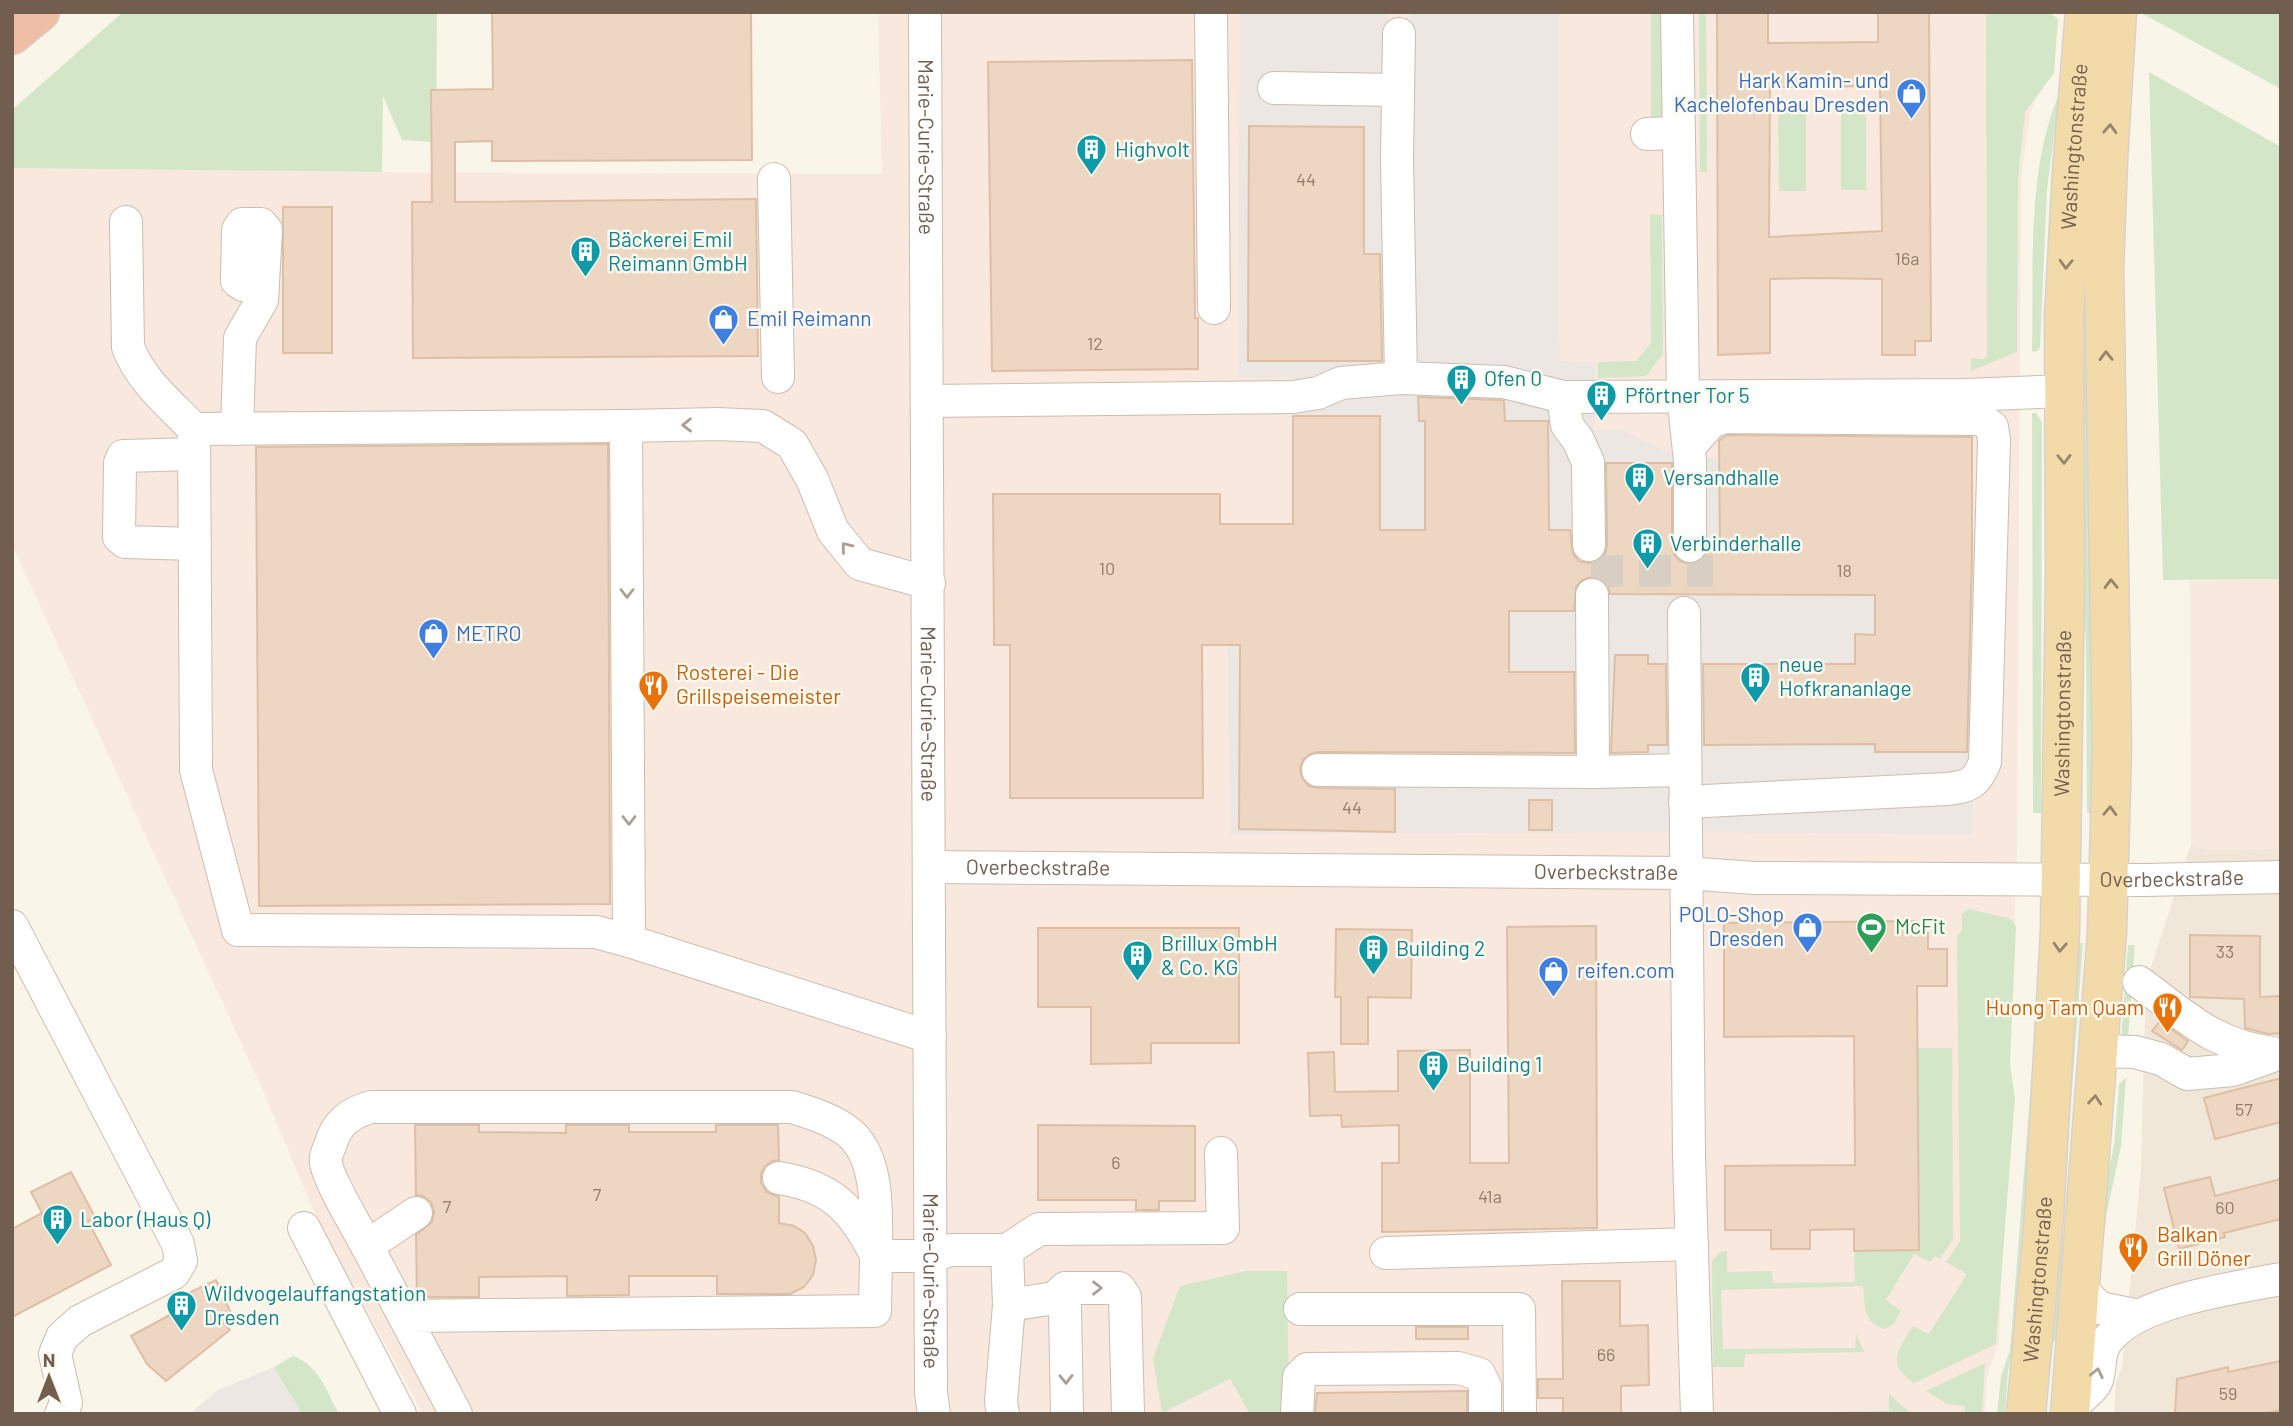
<svg xmlns="http://www.w3.org/2000/svg" width="2293" height="1426" font-family="Barlow,sans-serif">
<rect width="100%" height="100%" fill="#faf5e9"/>
<path fill="#f1e7d8" d="M2191,845L2211,850L2281,848V1414H2114L2116,1382L2122,1367L2141,1170L2146,982Z"/>
<g fill="#f9e8de">
<path d="M878,12H2051L2046,75L2030,114L2021,179L2017,851L1999,1342L1987,1377L1985,1414H423L319,1223L261,1086L12,545V168L338,172L882,174Z"/>
<path d="M2281,579V848L2211,850L2191,845L2190,581Z"/>
</g>
<g fill="#ece7e2">
<path d="M1240,12H1388V31H1410V12H1559L1558,289L1560,361L1595,362L1594,430H1621L1685,460L1719,458V432L1973,425V834L1685,832L1230,834L1227,611L1233,523H1292L1293,378L1238,377Z"/>
<path d="M274,1367L302,1414H190L218,1390Z"/>
</g>
<g fill="#d3e7c8">
<path d="M123,12H437L436,142L402,140L383,96L382,172L12,168V110Z"/>
<path d="M1651,12H1663V115L1651,121Z"/>
<path d="M1699,12H1706L1707,172H1700Z"/>
<path d="M1986,12H2049L2058,19L2054,73L2025,112L2018,179L2017,352L1971,371V358L1984,359L1987,355Z"/>
<path d="M2140,12H2281V89L2143,14Z"/>
<path d="M2149,72L2281,147V579L2163,580Z"/>
<path d="M2067,79L2054,136L2047,189L2040,348L2037,351L2032,352C2034,268 2025,153 2067,79Z"/>
<path d="M1778,110H1806V191H1779Z"/>
<rect x="1841" y="111" width="25" height="79"/>
<path d="M2084,156L2099,813H2087L2086,642L2077,514Z"/>
<path d="M1650,214L1662,215L1663,354L1646,376L1598,378V362L1636,361L1651,343Z"/>
<path d="M2032,413H2036L2042,422L2041,813H2033Z"/>
<path d="M1968,909L2008,918L2013,921L2016,927L2010,1064L2015,1098L1996,1344L1914,1383C1885,1363 1898,1350 1913,1326L1929,1334L1967,1274L1946,1262L1960,1241L1957,936L1962,930V914Z"/>
<path d="M2072,943H2083L2062,1225L2065,1287L2063,1333L2044,1352Z"/>
<path d="M2128,945H2135L2128,1039L2121,1038Z"/>
<path d="M1918,1048H1952L1953,1239L1940,1259L1935,1256L1930,1262L1914,1254L1886,1300L1901,1311L1893,1325L1884,1329C1862,1322 1865,1305 1863,1286L1721,1290L1723,1349L1855,1348L1856,1333L1864,1352L1745,1354L1744,1367H1713L1712,1261L1720,1252L1727,1251V1272L1772,1271L1773,1283L1855,1282L1854,1251L1919,1250Z"/>
<path d="M2033,1058L2037,1106L2019,1328L2008,1371L2005,1414H1997L2001,1376L2010,1350Z"/>
<path d="M2126,1078L2121,1146L2107,1212L2100,1267V1210L2114,1145L2119,1084Z"/>
<path d="M1246,1271H1287L1289,1414H1250L1230,1379L1162,1413L1153,1358L1180,1286Z"/>
<path d="M293,1356C318,1364 327,1392 339,1414H302L274,1367Z"/>
<path d="M1985,1363L1982,1414H1965V1406L1947,1404L1926,1391Z"/>
<path d="M1889,1394L1912,1414L1773,1413L1889,1411Z"/>
</g>
<g fill="#edd7c3" stroke="#debfa5" stroke-width="2" fill-rule="evenodd">
<path d="M492,12H751L752,160L492,161V141L455,142V202L756,199L758,356L413,358L412,202H432L431,90L493,89Z"/>
<path d="M1717,12H1768V43L1878,42V12H1929L1931,341H1915V355H1882V279L1818,278L1770,279V353L1718,355ZM1880,86L1882,231L1769,237L1770,87Z"/>
<path d="M1192,60L1195,318H1198V369L992,371L988,62Z"/>
<path d="M1249,126L1364,127V254H1380L1382,361H1248Z"/>
<rect x="283" y="207" width="49" height="146"/>
<path d="M1418,397L1501,400L1504,401L1505,421H1548L1549,530H1570L1573,554L1579,561L1589,563L1599,560L1605,553L1607,545L1606,463H1672V547L1674,555L1680,561L1691,564L1699,562L1705,556L1708,547H1720L1719,441L1722,438L1727,435L1972,437V555L1967,752H1875V744L1704,745L1703,664H1855V634L1875,635V595L1610,594L1608,586L1602,579L1591,577L1582,580L1576,587L1574,611H1509V672H1574L1575,753L1318,752L1310,754L1303,760L1300,769L1302,778L1309,786L1318,788L1395,789V832L1239,829L1240,645H1202L1203,798H1010V645H994L993,494H1220V524H1293V416H1380V530H1425V421H1419Z"/>
<path d="M608,444L610,904L259,906L256,447Z"/>
<path d="M1615,655H1648V664H1666L1667,745H1648V752L1611,753Z"/>
<rect x="1529" y="800" width="23" height="30"/>
<path d="M1917,921V933H1928V949H1947V986H1917L1919,1250L1854,1251V1229L1810,1230V1249H1771V1230H1725V1166L1855,1165L1854,1036L1724,1037V923Z"/>
<path d="M1596,926L1597,1228L1382,1232V1163H1399V1125L1342,1127L1341,1115L1310,1116L1308,1053L1334,1052L1335,1092L1398,1091V1051L1470,1050V1163H1509L1507,927Z"/>
<path d="M1038,928H1239V1043H1151V1063L1091,1064V1007H1038Z"/>
<path d="M1336,929L1412,930L1411,998L1368,997V1044H1341V997H1335Z"/>
<path d="M2190,935L2260,936V997L2280,996L2281,1033L2268,1034L2245,1028L2244,999L2190,997Z"/>
<path d="M2160,1021L2188,1041L2182,1050L2152,1031Z"/>
<path d="M2281,1078V1122L2215,1139L2204,1098Z"/>
<path d="M415,1125H479V1132L566,1133V1125H629V1132H716V1125H778L779,1160L773,1161L765,1166L761,1174V1183L767,1192L779,1197V1223L794,1226L805,1233L813,1246L816,1260L813,1275L804,1287L790,1294H717V1276H629V1295L567,1296V1276L479,1277V1297H417L416,1235L432,1222L434,1212L431,1202L423,1196L416,1195Z"/>
<path d="M1038,1125L1195,1126V1201H1159V1210H1136V1200H1038Z"/>
<path d="M71,1172L95,1217L88,1221L111,1265L12,1317V1229L42,1213L31,1192Z"/>
<path d="M2210,1177L2215,1196L2281,1179V1219L2224,1233L2225,1237L2179,1249L2164,1188Z"/>
<path d="M216,1280L232,1315L222,1321L230,1330L166,1381L147,1364L131,1336L179,1310L174,1300Z"/>
<path d="M1562,1281H1620V1326L1648,1325L1649,1385L1621,1386V1414H1563V1398H1538V1379H1563Z"/>
<rect x="1416" y="1327" width="52" height="12"/>
<path d="M2281,1361V1410L2262,1414H2175L2177,1379L2228,1367V1372Z"/>
<path d="M1467,1391V1414H1315L1317,1393Z"/>
</g>
<g fill="none" stroke-linecap="round" stroke-linejoin="round">
<path stroke="#d8cfc2" stroke-width="32" stroke-dasharray="32 16" stroke-linecap="butt" d="M1591,571H1713"/>
<defs>
<g id="minor">
<path id="s1" d="M925,12L931,1393L934,1414"/>
<path d="M1211,12L1214,308"/>
<path d="M1677,12L1683,395L1690,461V546"/>
<path d="M1399,34L1397,159L1401,378"/>
<path d="M1274,88L1398,90"/>
<path d="M1647,134L1679,133"/>
<path d="M774,179L778,377"/>
<path d="M126,222L128,347C141,381 169,403 194,429"/>
<path d="M1563,397L1567,425L1578,440L1588,462L1589,545"/>
<path d="M928,401L1293,397L1318,393L1341,383L1401,378L1504,382L1563,397L1966,395L2063,391"/>
<path d="M626,426L194,429L196,770L238,930L596,932L629,941"/>
<path d="M237,429L240,338L262,300L266,230L261,224H242L238,230L237,281L243,285L263,287"/>
<path d="M194,454L123,456L120,463L119,537L125,542L195,544"/>
<path d="M929,583L860,564L833,531L812,479L792,444L763,426L718,424L626,426L629,941L930,1037"/>
<path d="M1592,595L1593,772"/>
<path d="M1684,613L1689,1156L1697,1414"/>
<path d="M1318,770L1593,772L1685,770"/>
<path d="M1685,802L1947,789C1970,786 1976,784 1985,762L1994,440L1992,427L1981,419L1724,417L1711,422L1689,447"/>
<path id="s2" d="M930,867L1685,873L1755,878L1957,879L2144,880L2281,877"/>
<path d="M12,926L178,1244L181,1261L174,1273L80,1321L62,1337L55,1354L66,1403L61,1414"/>
<path d="M2139,982C2189,1019 2214,1046 2278,1054"/>
<path d="M2099,1051L2135,1052L2161,1059L2187,1074L2233,1070L2278,1054"/>
<path d="M779,1178C831,1186 853,1209 876,1255"/>
<path d="M304,1228L400,1414"/>
<path d="M367,1246C358,1229 327,1178 326,1162C325,1157 328,1150 330,1146C336,1123 350,1113 371,1107H792C811,1113 831,1119 847,1131C881,1156 876,1219 876,1256"/>
<path d="M1386,1253L1692,1244"/>
<path d="M2080,1289L2100,1308L2139,1316"/>
<path d="M1055,1298L1065,1308L1067,1414"/>
<path d="M1009,1305L1055,1298L1065,1288H1119L1125,1297L1128,1414"/>
<path d="M1300,1309H1519L1520,1414"/>
<path d="M404,1316L367,1246L416,1213"/>
<path d="M2071,1407C2078,1400 2094,1389 2097,1380C2102,1361 2097,1350 2112,1335C2144,1300 2235,1288 2281,1279"/>
<path d="M456,1414L404,1316L875,1311L876,1256H931L951,1250H1007L1039,1229L1223,1228L1221,1153"/>
<path d="M1003,1414L1001,1401L1009,1305L1007,1250"/>
<path d="M1297,1414L1299,1377L1307,1369L1458,1368L1479,1374L1485,1386V1414"/>
</g>
<g id="major">
<path id="s3" d="M2026,1414L2044,1216L2060,931L2065,577L2064,316L2072,171L2085,12"/>
<path d="M2070,1414L2107,932L2112,748L2104,269L2108,160L2117,12"/>
</g>
<path id="highway" d="M12,35L40,12"/>
</defs>
<use href="#minor" stroke="#cbbdb0" stroke-width="34"/>
<use href="#major" stroke="#d8d2ce" stroke-width="41"/>
<use href="#highway" stroke="#d8d2ce" stroke-width="41"/>
<use href="#minor" stroke="#fff" stroke-width="32"/>
<use href="#major" stroke="#f2dba9" stroke-width="38"/>
<use href="#highway" stroke="#eebea7" stroke-width="38"/>
</g>
<defs><path id="oneway-chevron" d="M-2-3.5L2.5 0L-2 3.5" fill="none" stroke-width="1.6" stroke-linecap="round" stroke-linejoin="round" transform="scale(1.75)"/></defs>
<g stroke="#98846a">
<use href="#oneway-chevron" transform="translate(2110 129) rotate(-87)"/>
<use href="#oneway-chevron" transform="translate(2066 264) rotate(92)"/>
<use href="#oneway-chevron" transform="translate(2106 356) rotate(-91)"/>
<use href="#oneway-chevron" transform="translate(2064 459) rotate(89)"/>
<use href="#oneway-chevron" transform="translate(2111 584) rotate(-91)"/>
<use href="#oneway-chevron" transform="translate(2110 811) rotate(-88)"/>
<use href="#oneway-chevron" transform="translate(2060 947) rotate(93)"/>
<use href="#oneway-chevron" transform="translate(2095 1100) rotate(-85)"/>
</g>
<g stroke="#aa9e95">
<use href="#oneway-chevron" transform="translate(687 425) rotate(179)"/>
<use href="#oneway-chevron" transform="translate(846 547) rotate(-129)"/>
<use href="#oneway-chevron" transform="translate(627 593) rotate(90)"/>
<use href="#oneway-chevron" transform="translate(629 820) rotate(90)"/>
<use href="#oneway-chevron" transform="translate(1097 1288)"/>
<use href="#oneway-chevron" transform="translate(2097 1373) rotate(-78)"/>
<use href="#oneway-chevron" transform="translate(1066 1379) rotate(89)"/>
</g>
<defs>
<symbol id="shop-pin" viewBox="-11 -11 22 30"><path d="M0 17L-7.5 6A9.5 9.5 0 1 1 7.5 6Z" fill="#3f7fe0" stroke="#fdf9ef"/><path d="M-5-2.5h2.3a2.7 3.5 0 0 1 5.4 0H5L5.5 6h-11ZM-1.5-2.5h3a1.5 2.3 0 0 0-3 0Z" fill="#fff"/></symbol>
<symbol id="building-pin" viewBox="-11 -11 22 30"><path d="M0 17L-7.5 6A9.5 9.5 0 1 1 7.5 6Z" fill="#0f9aa8" stroke="#fdf9ef"/><path d="M-4-6H4V6H1V3H-1V6H-4ZM-2.5-4.3h1.7v1.8h-1.7ZM.8-4.3h1.7v1.8H.8ZM-2.5-1h1.7V.8h-1.7ZM.8-1h1.7V.8H.8Z" fill="#fff"/></symbol>
<symbol id="restaurant-pin" viewBox="-11 -11 22 30"><path d="M0 17L-7.5 6A9.5 9.5 0 1 1 7.5 6Z" fill="#e8710a" stroke="#fdf9ef"/><path d="M-5-6h1v4h1v-4h1v4h1v-4h1v5L-1.5 .5V6h-2V.5L-5-1ZM5-6V6H3V1.5H1.5Q1.5-4 5-6Z" fill="#fff"/></symbol>
<symbol id="stadium-pin" viewBox="-11 -11 22 30"><path d="M0 17L-7.5 6A9.5 9.5 0 1 1 7.5 6Z" fill="#2e9e5b" stroke="#fdf9ef"/><path d="M0-5a6.5 5 0 1 0 0 10a6.5 5 0 1 0 0-10ZM-3.5-1.8h7v3.6h-7Z" fill="#fff"/></symbol>
</defs>
<g fill-rule="evenodd">
<use href="#shop-pin" x="1894" y="76" width="35" height="47"/>
<use href="#building-pin" x="1074" y="132" width="35" height="47"/>
<use href="#building-pin" x="568" y="234" width="35" height="47"/>
<use href="#shop-pin" x="706" y="302" width="35" height="47"/>
<use href="#building-pin" x="1444" y="362" width="35" height="47"/>
<use href="#building-pin" x="1584" y="378" width="35" height="47"/>
<use href="#building-pin" x="1622" y="460" width="35" height="47"/>
<use href="#building-pin" x="1630" y="526" width="35" height="47"/>
<use href="#shop-pin" x="416" y="616" width="35" height="47"/>
<use href="#building-pin" x="1738" y="660" width="35" height="47"/>
<use href="#restaurant-pin" x="636" y="668" width="35" height="47"/>
<use href="#shop-pin" x="1790" y="910" width="35" height="47"/>
<use href="#stadium-pin" x="1854" y="910" width="35" height="47"/>
<use href="#building-pin" x="1356" y="932" width="35" height="47"/>
<use href="#building-pin" x="1120" y="938" width="35" height="47"/>
<use href="#shop-pin" x="1536" y="954" width="35" height="47"/>
<use href="#restaurant-pin" x="2150" y="990" width="35" height="47"/>
<use href="#building-pin" x="1416" y="1048" width="35" height="47"/>
<use href="#building-pin" x="40" y="1202" width="35" height="47"/>
<use href="#restaurant-pin" x="2116" y="1230" width="35" height="47"/>
<use href="#building-pin" x="164" y="1288" width="35" height="47"/>
</g>
<g text-anchor="middle" stroke-width="5" stroke-linejoin="round" paint-order="stroke">
<g font-size="18" fill="#917c6c">
<text x="1306" y="186">44</text>
<text x="1907" y="265">16a</text>
<text x="1095" y="350">12</text>
<text x="1107" y="575">10</text>
<text x="1844" y="577">18</text>
<text x="1352" y="814">44</text>
<text x="2225" y="958">33</text>
<text x="2244" y="1116">57</text>
<text x="1116" y="1169">6</text>
<text x="597" y="1201">7</text>
<text x="1490" y="1203">41a</text>
<text x="447" y="1213">7</text>
<text x="2225" y="1214">60</text>
<text x="1606" y="1361">66</text>
<text x="2228" y="1400">59</text>
</g>
<g font-size="21" fill="#366cbe" stroke="#fdf9ef" text-anchor="start">
<text x="1889" y="88" text-anchor="end">Hark Kamin- und<tspan x="1889" dy="24">Kachelofenbau Dresden</tspan></text>
<text x="747" y="326">Emil Reimann</text>
<text x="456" y="641">METRO</text>
<text x="1784" y="922" text-anchor="end">POLO-Shop<tspan x="1784" dy="24">Dresden</tspan></text>
<text x="1577" y="978">reifen.com</text>
</g>
<g font-size="21" fill="#725e4f" stroke="#fdf9ef">
<text dy="7" stroke="none"><textPath href="#s1" startOffset="135">Marie-Curie-Straße</textPath></text>
<text dy="7" stroke="none"><textPath href="#s3" startOffset="1269">Washingtonstraße</textPath></text>
<text dy="7" stroke="none"><textPath href="#s1" startOffset="702">Marie-Curie-Straße</textPath></text>
<text dy="7" stroke="none"><textPath href="#s3" startOffset="702">Washingtonstraße</textPath></text>
<text dy="7" stroke="none"><textPath href="#s2" startOffset="108">Overbeckstraße</textPath></text>
<text dy="7" stroke="none"><textPath href="#s2" startOffset="676">Overbeckstraße</textPath></text>
<text dy="7" stroke="none"><textPath href="#s2" startOffset="1242">Overbeckstraße</textPath></text>
<text dy="7" stroke="none"><textPath href="#s3" startOffset="135">Washingtonstraße</textPath></text>
<text dy="7" stroke="none"><textPath href="#s1" startOffset="1269">Marie-Curie-Straße</textPath></text>
</g>
<g font-size="21" fill="#0d838f" stroke="#fdf9ef" text-anchor="start">
<text x="1115" y="157">Highvolt</text>
<text x="608" y="247">Bäckerei Emil<tspan x="608" dy="24">Reimann GmbH</tspan></text>
<text x="1484" y="386">Ofen 0</text>
<text x="1625" y="403">Pförtner Tor 5</text>
<text x="1663" y="485">Versandhalle</text>
<text x="1670" y="551">Verbinderhalle</text>
<text x="1779" y="672">neue<tspan x="1779" dy="24">Hofkrananlage</tspan></text>
<text x="1161" y="951">Brillux GmbH<tspan x="1161" dy="24">&amp; Co. KG</tspan></text>
<text x="1396" y="956">Building 2</text>
<text x="1457" y="1072">Building 1</text>
<text x="80" y="1227">Labor (Haus Q)</text>
<text x="204" y="1301">Wildvogelauffangstation<tspan x="204" dy="24">Dresden</tspan></text>
</g>
<g font-size="21" fill="#c56008" stroke="#fdf9ef" text-anchor="start">
<text x="676" y="680">Rosterei - Die<tspan x="676" dy="24">Grillspeisemeister</tspan></text>
<text x="2144" y="1015" text-anchor="end">Huong Tam Quam</text>
<text x="2157" y="1242">Balkan<tspan x="2157" dy="24">Grill Döner</tspan></text>
</g>
<g font-size="21" fill="#27864d" stroke="#fdf9ef" text-anchor="start">
<text x="1895" y="934">McFit</text>
</g>
</g>
<rect width="2293" height="1426" fill="none" stroke="#725e4f" stroke-width="28"/>
<g transform="translate(49 1377)" stroke="#fdf9ef" stroke-width="5" paint-order="stroke">
<path d="M0-5L12 26L0 18L-12 26Z" fill="#725e4f"/>
<text y="-10" font-size="19" font-weight="bold" text-anchor="middle" fill="#725e4f">N</text>
</g>
</svg>
